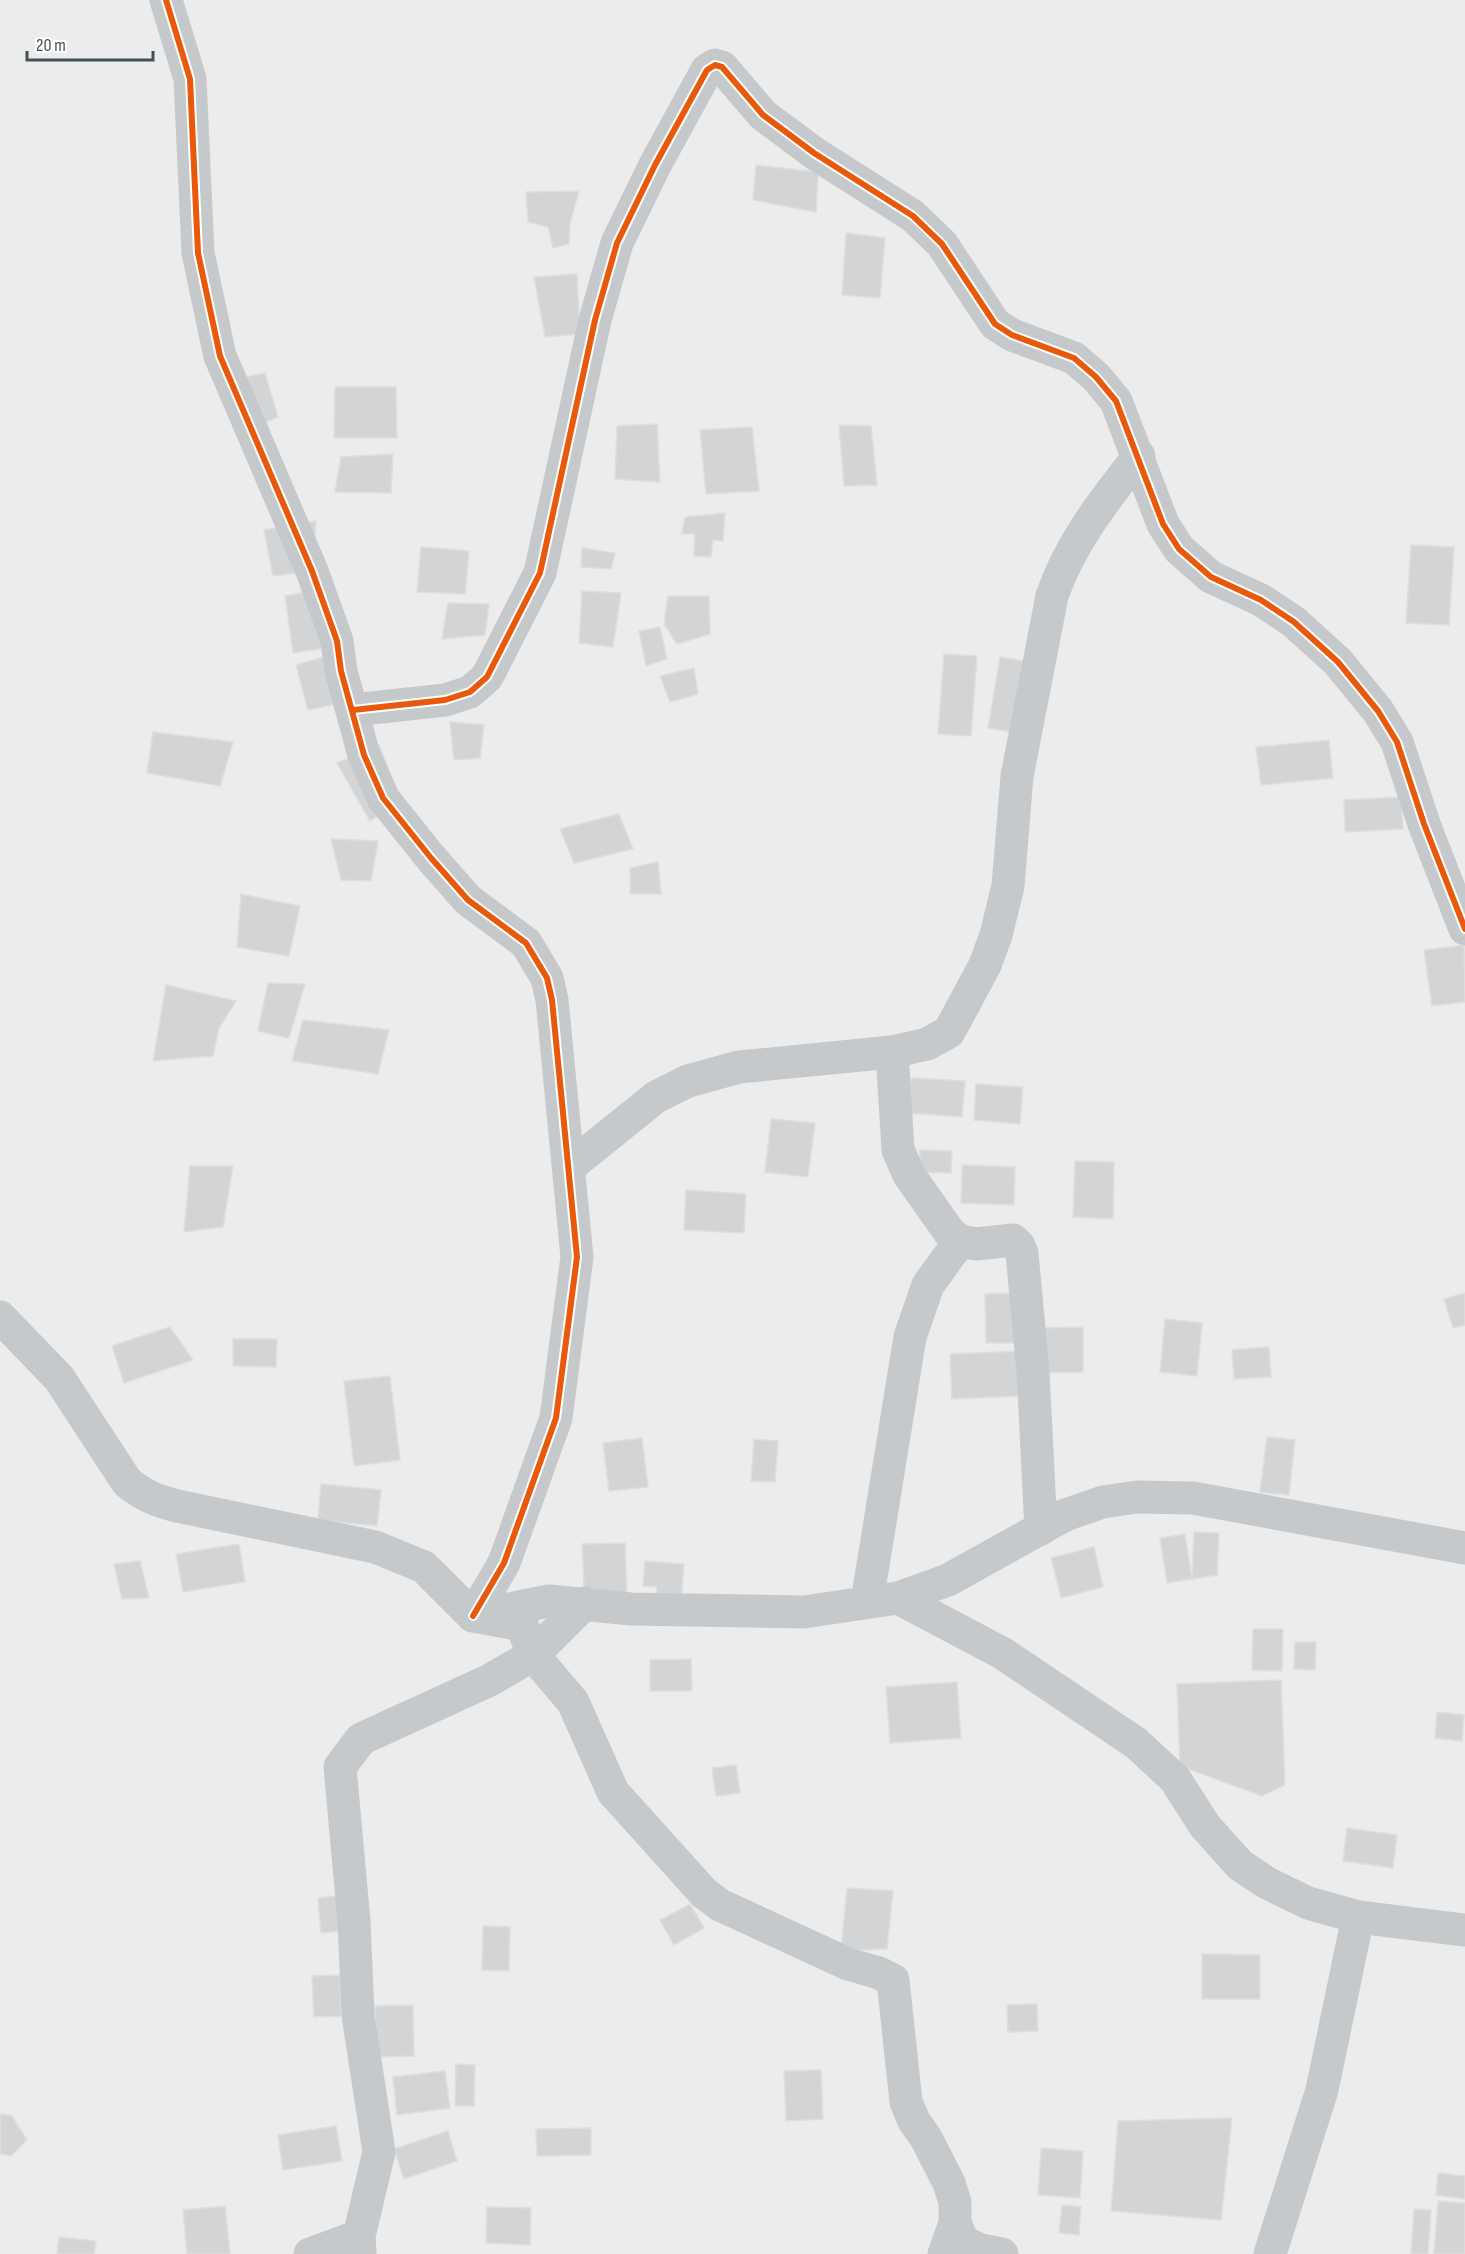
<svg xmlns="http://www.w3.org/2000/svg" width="1465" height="2254" font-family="'Sofia Sans Condensed',sans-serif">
<rect width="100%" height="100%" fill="#edecec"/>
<g fill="#d3d4d5" stroke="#dededf" stroke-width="1.5">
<path d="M756,165L818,172L816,212L753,200Z"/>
<path d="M579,191L570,223L569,244L553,248L548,227L528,222L526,192Z"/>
<path d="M846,233L885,238L880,298L842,295Z"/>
<path d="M577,274L580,334L545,337L534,277Z"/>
<path d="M265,373L278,417L238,433L223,382Z"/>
<path d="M335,387H396L397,438H334Z"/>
<path d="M657,424L660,482L615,479L617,426Z"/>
<path d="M839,425L871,426L877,485L844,486Z"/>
<path d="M752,427L759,491L706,494L700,430Z"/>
<path d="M393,454L391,493L335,492L341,457Z"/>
<path d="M725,513L723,541L713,540L711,557L694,556L695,534H682L685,517Z"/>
<path d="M316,521L312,571L273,576L264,530Z"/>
<path d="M1411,545L1454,547L1449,625L1406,623Z"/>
<path d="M421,547L469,551L465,594L417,592Z"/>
<path d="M582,548L615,553L611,569L581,567Z"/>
<path d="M327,588L326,648L293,653L285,596Z"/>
<path d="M582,591L621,593L613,647L579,643Z"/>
<path d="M668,596H709L710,634L677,644L664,624Z"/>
<path d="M448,603L489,604L485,635L442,639Z"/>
<path d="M660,627L667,659L646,666L639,631Z"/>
<path d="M944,654L977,656L971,736L938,734Z"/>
<path d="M331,655L336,704L308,710L296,665Z"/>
<path d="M1000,657L1029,662L1017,733L988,728Z"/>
<path d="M694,668L698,694L670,702L660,676Z"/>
<path d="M450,722L484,725L480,758L454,760Z"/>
<path d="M153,732L233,742L220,786L147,773Z"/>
<path d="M1329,740L1333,778L1261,785L1256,747Z"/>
<path d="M379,745L401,800L370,821L337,763Z"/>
<path d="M1401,797L1403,829L1345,832L1344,800Z"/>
<path d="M619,814L633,849L574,863L560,829Z"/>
<path d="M331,839L378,841L371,881L341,880Z"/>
<path d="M658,862L661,894H630V868Z"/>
<path d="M241,894L300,906L289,956L237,947Z"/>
<path d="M1464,945L1465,1002L1432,1006L1424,950Z"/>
<path d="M268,983L305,984L289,1038L258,1031Z"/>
<path d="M166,985L236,1001L219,1028L213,1056L153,1061Z"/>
<path d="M303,1020L389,1030L378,1074L292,1061Z"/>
<path d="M911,1078L965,1081L962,1117L908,1113Z"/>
<path d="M976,1084L1023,1087L1020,1124L974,1120Z"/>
<path d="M771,1119L815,1123L808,1177L765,1172Z"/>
<path d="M920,1150L952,1151L951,1173L919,1172Z"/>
<path d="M1075,1161L1114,1162L1113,1219L1073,1217Z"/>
<path d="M962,1165L1015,1167L1014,1205L961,1203Z"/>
<path d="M190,1166H233L223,1227L184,1232Z"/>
<path d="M686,1190L746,1194L744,1233L684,1230Z"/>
<path d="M1019,1293L1020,1343H986L985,1294Z"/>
<path d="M1465,1293V1325L1453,1328L1444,1299Z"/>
<path d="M1165,1319L1202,1323L1197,1376L1160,1372Z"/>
<path d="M170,1327L193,1360L124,1383L112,1346Z"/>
<path d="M1083,1327V1372L1042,1373V1328Z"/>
<path d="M233,1339H277L276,1367L233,1366Z"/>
<path d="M1269,1347L1271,1377L1234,1379L1232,1350Z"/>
<path d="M1022,1351L1024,1396L952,1399L950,1354Z"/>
<path d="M390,1376L400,1460L354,1466L344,1381Z"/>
<path d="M1267,1437L1295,1440L1289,1495L1260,1492Z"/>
<path d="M642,1438L648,1487L609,1491L603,1443Z"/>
<path d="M754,1439L778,1441L775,1482L751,1481Z"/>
<path d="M321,1484L381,1490L377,1526L318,1520Z"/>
<path d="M1194,1532L1219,1533L1217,1575L1192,1579Z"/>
<path d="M1185,1534L1192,1579L1167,1583L1160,1538Z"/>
<path d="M625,1543L627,1602L585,1603L582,1544Z"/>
<path d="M239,1544L245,1582L183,1592L176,1554Z"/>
<path d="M1094,1547L1103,1587L1061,1598L1051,1558Z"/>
<path d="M140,1561L149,1598L122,1599L114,1564Z"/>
<path d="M645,1561L684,1564L681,1601L656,1599L657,1587L643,1586Z"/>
<path d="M1253,1629H1283L1282,1671L1252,1670Z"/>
<path d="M1295,1642H1316L1315,1670L1294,1669Z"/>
<path d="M691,1659L692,1691H650V1660Z"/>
<path d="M1281,1680L1285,1785L1262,1796L1180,1766L1177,1684Z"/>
<path d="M957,1682L961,1738L890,1743L886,1687Z"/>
<path d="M1437,1712L1464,1715L1462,1741L1435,1738Z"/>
<path d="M736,1765L740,1793L716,1796L712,1768Z"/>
<path d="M1347,1828L1397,1835L1393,1868L1343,1861Z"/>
<path d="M847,1888L893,1891L887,1949L841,1951Z"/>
<path d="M338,1896L342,1931L321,1933L318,1898Z"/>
<path d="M690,1904L704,1928L674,1945L660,1920Z"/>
<path d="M483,1926L510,1927L509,1971L482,1970Z"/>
<path d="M1202,1954L1260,1955V1999H1202Z"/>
<path d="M340,1975L341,2016L314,2017L312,1976Z"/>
<path d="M1037,2004L1038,2031L1008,2032L1007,2005Z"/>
<path d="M413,2005L414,2056L377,2057L375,2006Z"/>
<path d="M456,2064L475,2065L474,2106H455Z"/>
<path d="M821,2070L823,2119L786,2121L784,2071Z"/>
<path d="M445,2071L450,2108L397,2115L393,2077Z"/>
<path d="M0,2114L12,2116L27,2140L11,2156L0,2154Z"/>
<path d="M1232,2118L1221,2220L1111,2211L1118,2121Z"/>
<path d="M336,2126L342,2161L283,2170L278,2135Z"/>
<path d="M591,2128V2155L537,2156L536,2129Z"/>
<path d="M448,2131L457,2161L404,2179L394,2149Z"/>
<path d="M1041,2148L1083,2151L1080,2198L1038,2195Z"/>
<path d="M1438,2173L1465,2176V2199L1436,2195Z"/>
<path d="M1438,2201L1465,2203V2254H1434Z"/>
<path d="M1062,2205L1081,2207L1079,2235L1059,2233Z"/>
<path d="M225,2206L230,2254H187L183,2210Z"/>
<path d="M487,2207L531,2208L530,2245L486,2243Z"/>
<path d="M1414,2209L1431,2210L1428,2254H1411Z"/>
<path d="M59,2237L96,2241L94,2254H57Z"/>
</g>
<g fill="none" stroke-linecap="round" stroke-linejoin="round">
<g stroke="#c6c9cb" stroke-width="33">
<path d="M166,0L190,79L198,253L220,356L312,571L337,641L341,671L364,755L383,798L431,858L468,900L526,943L547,978L552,1000L577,1257L556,1418L504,1563L473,1616"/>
<path d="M353,710L445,700L470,692L487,677L540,573L595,320L617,243L655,165L707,70L715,65L722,67L763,115L814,153L913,216L942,244L995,324L1012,335L1074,358L1096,377L1116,401L1163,524L1179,549L1211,577L1261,600L1294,622L1338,662L1378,711L1397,742L1424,824L1465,929"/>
<path d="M892,1052L898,1150L909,1175L950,1233L960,1241L976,1244L1013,1240L1019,1246L1022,1253L1033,1372L1041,1529"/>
<path d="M569,1167L656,1097L688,1081L739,1067L892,1052L927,1044L949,1032L985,965L996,935L1008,886L1017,776L1052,596C1070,543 1105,499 1139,456"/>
<path d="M0,1317L59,1378L127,1482C142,1495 157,1501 177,1506L375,1547L424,1567L473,1616L522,1625L533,1655L573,1702L613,1792L704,1893L720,1905L848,1964L879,1973L893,1980L906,2102L914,2121L926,2138L949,2183L955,2202V2223L944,2254"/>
<path d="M898,1598L1002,1653L1136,1743L1175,1779L1205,1826L1240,1865L1267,1883L1308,1903L1358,1917L1465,1930"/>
<path d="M867,1602L910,1337L928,1285L960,1241"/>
<path d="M489,1613L549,1601L631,1609L804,1612L898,1598L948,1580L1065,1515L1103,1502L1137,1497L1193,1498L1465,1548"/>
<path d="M955,2223L963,2242L981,2250L1002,2254"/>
<path d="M310,2254L359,2236"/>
<path d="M360,2254L359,2236L379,2152L358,2015L354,1921L340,1767L361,1739L490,1680L533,1655L585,1603"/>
<path d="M1270,2254L1322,2090L1358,1917"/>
</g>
<defs>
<g id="cycleway">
<path d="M166,0L190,79L198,253L220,356L312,571L337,641L341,671L364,755L383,798L431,858L468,900L526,943L547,978L552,1000L577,1257L556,1418L504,1563L473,1616"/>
<path d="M353,710L445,700L470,692L487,677L540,573L595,320L617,243L655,165L707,70L715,65L722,67L763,115L814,153L913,216L942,244L995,324L1012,335L1074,358L1096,377L1116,401L1163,524L1179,549L1211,577L1261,600L1294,622L1338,662L1378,711L1397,742L1424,824L1465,929"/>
</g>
</defs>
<use href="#cycleway" stroke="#fff" stroke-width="10"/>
<use href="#cycleway" stroke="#e8590c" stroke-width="6"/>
</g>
<path d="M27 51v9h126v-9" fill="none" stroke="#445058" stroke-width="3"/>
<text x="36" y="51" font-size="18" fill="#445058" stroke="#ffffff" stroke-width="4.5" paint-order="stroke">20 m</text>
</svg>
